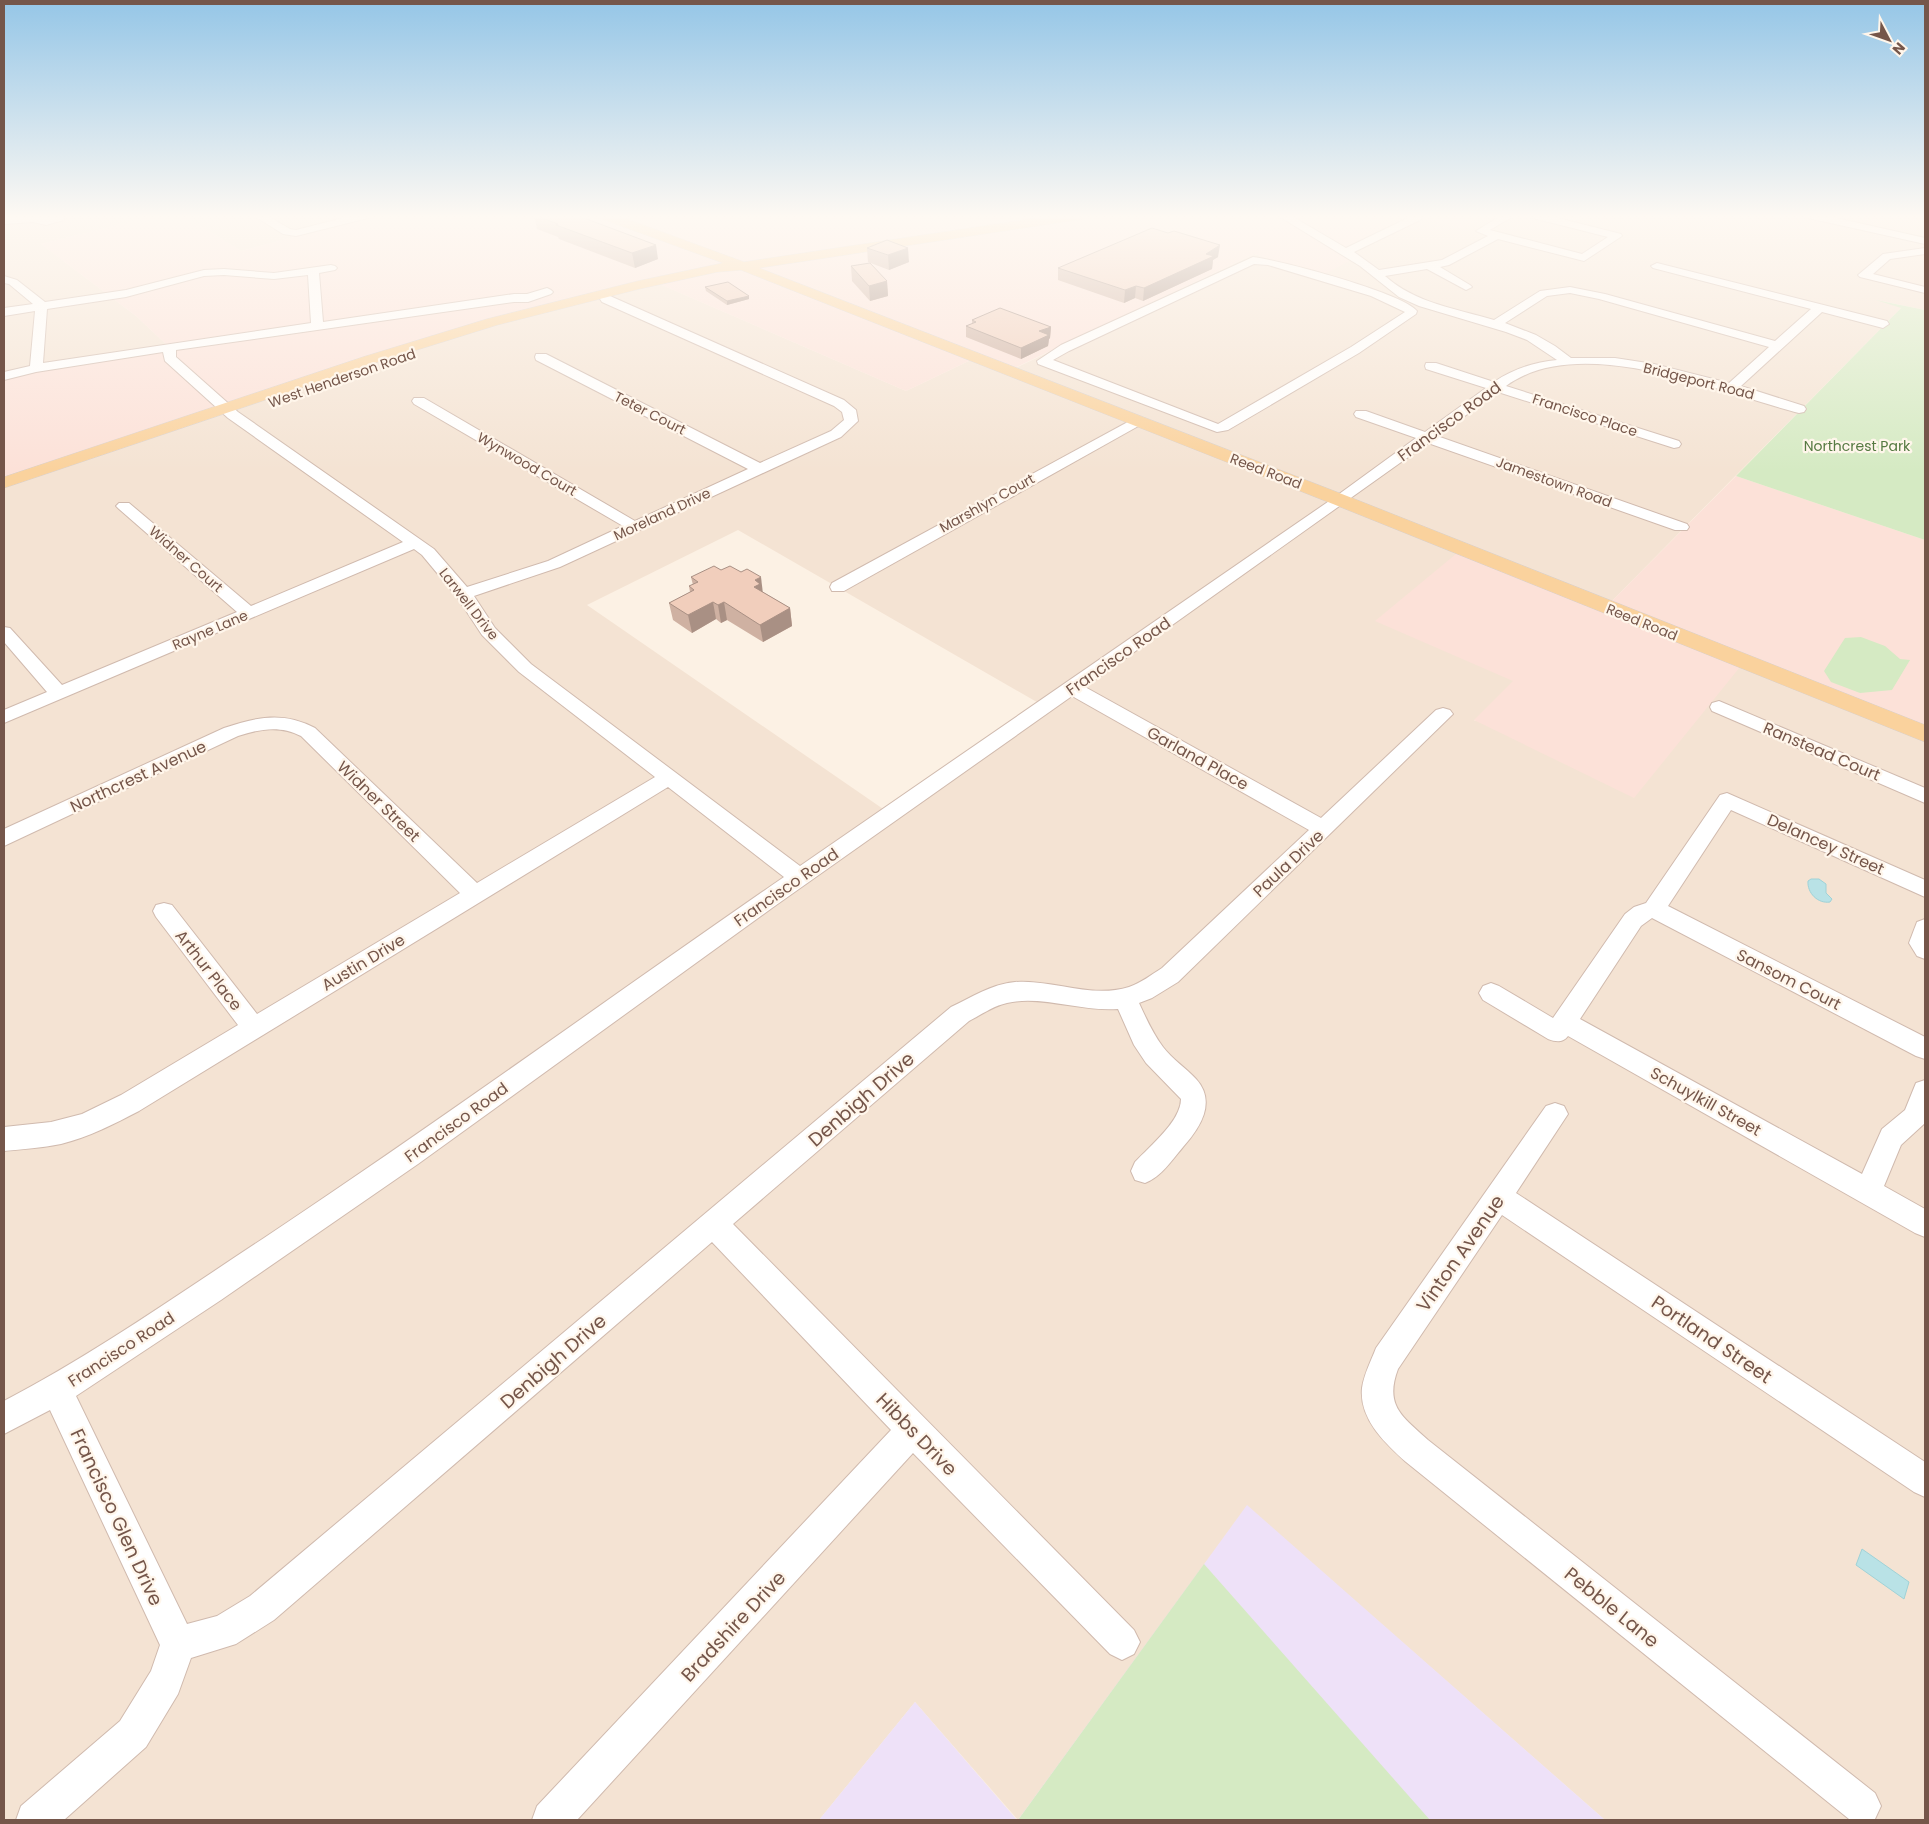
<svg xmlns="http://www.w3.org/2000/svg" width="1929" height="1824" font-family="Poppins,sans-serif">
<rect width="100%" height="100%" fill="#fcf1e4"/>
<g fill="#f4e3d3" fill-rule="evenodd">
<path d="M4,215H158L41,244L136,316L169,347L23,372L4,377Z"/>
<path d="M183,215H379L241,251Z"/>
<path d="M1488,215H1535L1571,224L1586,215H1925V310L1877,300L1902,307L1606,607L1514,682L1474,721L1744,662L1925,733V1820H1605L1247,1506L1018,1820L915,1702L819,1820H4V488L468,332L655,282L906,391L975,358L1009,371L1254,254L1323,275L1346,252L1419,217L1462,228ZM738,530L1042,705L889,813L587,605Z"/>
</g>
<g fill="#fce1d8">
<path d="M158,215H183L241,251L379,215H1276L1304,232L1307,231L1282,215H1488L1462,228L1419,217L1347,252L1355,258L1323,275L1254,254L1008,371L975,358L906,391L655,282L565,302L398,355L4,488V377L23,372L169,347L136,316L41,244Z"/>
<path d="M1736,476L1925,540V733L1744,662L1634,798L1474,720L1513,681L1375,621L1462,549L1606,607Z"/>
</g>
<g fill="#eee1f8">
<path d="M1247,1505L1605,1820H1018Z"/>
<path d="M915,1702L1017,1820H819Z"/>
</g>
<g fill="#d5eac3">
<path d="M1876,300L1925,310V540L1736,476L1901,308Z"/>
<path d="M1861,637L1885,646L1900,659L1910,660L1892,690L1860,693L1831,682L1824,671L1845,638Z"/>
<path d="M1204,1564L1430,1820H1018Z"/>
</g>
<g fill="#b9e2e6" stroke="#9fd2d7">
<path d="M1811,879H1819L1826,884V893L1832,899L1830,902C1818,904 1807,893 1808,881Z"/>
<path d="M1862,1549L1909,1582L1904,1599L1856,1565Z"/>
</g>
<g fill="none" stroke-linecap="round" stroke-linejoin="round">
<defs>
<g id="minor">
<path d="M51,215L47,218L55,215H65L64,220L46,225L33,222L4,224V218Z"/>
<path d="M253,215H266L290,229L296,230L355,215H373L372,217L296,236L283,234Z"/>
<path d="M1277,215H1290L1346,248L1412,216H1420L1421,218L1420,220L1354,252L1379,270L1442,260L1488,236L1476,231L1502,215H1515L1490,230L1582,254L1608,237L1529,217L1528,215H1546L1621,234L1622,236L1584,261L1498,239L1449,265L1440,267L1470,285L1472,287L1466,290L1427,269L1385,276C1415,303 1457,309 1494,320L1540,291L1570,287L1605,294L1775,341L1811,309L1653,268L1651,266L1657,263L1887,321L1889,324L1883,328L1822,312L1741,386L1804,406L1806,409L1804,412L1799,413C1720,393 1581,331 1506,386L1679,441L1681,444L1679,447L1674,448L1498,392L1437,436L1687,524L1689,527L1687,530H1675L1428,443L1085,687L1321,818L1436,710L1443,708L1450,710L1453,714L1178,982L1152,998L1139,1003C1146,1018 1153,1034 1163,1047C1172,1059 1186,1068 1196,1079C1217,1102 1200,1128 1183,1147C1172,1160 1161,1177 1145,1183L1135,1180L1131,1171L1135,1162C1150,1146 1181,1121 1181,1099L1146,1063L1134,1045L1118,1009C1081,1012 1042,995 1007,1003C993,1006 981,1015 969,1021L733,1224L1134,1630L1140,1642L1134,1654L1122,1660L1110,1654L913,1453L577,1820H532L537,1806L891,1430L712,1242L274,1620L236,1644L191,1658L178,1694L146,1747L64,1820H16L21,1806L120,1721L151,1671L160,1645L50,1410L4,1434V1401C94,1354 179,1294 264,1238C440,1121 610,997 784,877L668,787L139,1111C114,1124 89,1137 61,1144C42,1148 23,1149 4,1151V1127L51,1122L82,1114L121,1095L238,1025L156,917L153,911L156,905L164,903L172,905L257,1014L460,893L301,736C280,725 260,729 238,736L4,846V829L224,728C256,717 284,711 315,728L477,883L655,777L519,672L482,635L457,597L422,555L414,549L4,723V710L47,692L4,642V627L10,628L62,685L237,612L119,509L116,506L119,503H129L251,606L403,542L228,418L165,361L163,352L36,372L4,380V372L30,366L35,311L4,316V308L33,304L9,284L4,283V276L17,280L45,302L126,290L204,270L224,269L274,273L331,265L335,266L337,268L335,270L319,273L323,322L514,294H527L547,288L551,290L553,292L551,294L528,302H514L176,350V357L238,412L434,549L467,587L548,561L623,526L414,404L412,401L414,398H424L635,521L748,469L536,360L535,357L536,354H546L760,463L831,431L844,420L842,412L834,406L602,302L600,299L602,296H610L844,400L856,410L858,421L841,437L560,567L474,596L495,628L531,664L800,866L1335,497L1416,438L1356,417L1354,414L1356,411H1366L1425,432L1486,388L1426,369L1425,366L1426,363H1436L1494,382C1513,369 1535,362 1557,360L1527,340L1506,332L1419,306L1399,297L1360,266ZM224,275L274,279L308,275L311,323L43,363L47,309L126,297L204,276ZM1570,293L1599,299L1769,347L1729,383L1654,364L1615,358H1571L1555,346L1536,335L1505,323L1547,296ZM1072,696L1309,830L1162,968C1151,975 1141,983 1129,987C1091,999 1053,979 1015,982C992,984 972,997 951,1007L250,1596L217,1616L187,1624L76,1396L221,1300L418,1164L772,908Z"/>
<path d="M1803,215H1823L1925,238V244L1808,218Z"/>
<path d="M1925,248V254L1890,259L1873,274L1925,287V293L1860,277L1858,275L1883,254Z"/>
<path d="M1253,257C1280,260 1403,293 1417,311L1416,314L1359,353L1228,430L1217,432L1038,364L1037,361L1061,345ZM1254,264L1268,265L1371,296L1405,312L1351,347L1218,424L1053,360L1069,351Z"/>
<path d="M1137,417L1144,421L1142,424L844,591H832L830,587L832,583Z"/>
<path d="M1719,701L1925,788V803L1712,711L1710,707L1712,703Z"/>
<path d="M1727,793L1925,880V897L1731,810L1668,906L1925,1037V1059L1916,1056L1652,918L1641,926L1580,1019L1862,1174L1882,1129L1905,1110L1916,1083L1925,1080V1123L1901,1145L1884,1186L1925,1209V1237L1915,1233L1568,1036C1563,1043 1556,1042 1548,1039L1483,1000L1479,993L1483,986L1491,983L1499,986L1553,1018L1625,914L1634,907L1646,903L1720,795Z"/>
<path d="M1925,919V959L1917,956L1909,943L1917,922Z"/>
<path d="M1555,1103L1564,1106L1568,1114L1516,1193L1925,1462V1497L1914,1492L1502,1215L1398,1369C1384,1406 1403,1417 1428,1440L1875,1793L1881,1806L1875,1819H1849L1406,1462C1385,1443 1359,1419 1362,1388C1364,1374 1371,1361 1376,1348L1546,1106Z"/>
</g>
<path id="major" d="M597,215H616L744,262L1056,215H1089L1083,219L759,268L1347,496L1925,725V742L1333,504L741,270L717,272L639,289L497,325L375,363L4,488V477L363,357L487,319L638,281L723,263L599,218Z"/>
</defs>
<use href="#minor" stroke="#d0baae" stroke-width="2"/>
<use href="#major" stroke="#d8d0cc" stroke-width="1"/>
<use href="#minor" fill="#fff" fill-rule="evenodd"/>
<use href="#major" fill="#fad29d" fill-rule="evenodd"/>
</g>
<g fill="#cfb1a2">
<path d="M534,215L658,259L635,268L559,239L558,237L537,229Z"/>
<path d="M867,248L909,262L889,270L868,262Z"/>
<path d="M1218,257L1213,260L1212,269L1143,301L1135,298L1124,303L1058,280V268Z"/>
<path d="M851,266L887,281L888,296L870,301L852,281Z"/>
<path d="M705,287L749,296V299L727,305L706,291Z"/>
<path d="M972,320L1051,327L1050,338L1049,339L1048,346L1021,359L966,337V326L972,324Z"/>
<path d="M721,570L763,592L790,608L792,626L763,642L727,620L721,623L716,619L692,633L673,620L669,603L690,592L689,586L693,585L691,577Z"/>
</g>
<g fill="#a99084">
<path d="M656,245L658,259L635,268L632,253Z"/>
<path d="M1220,245L1218,257L1213,260L1212,269L1143,301L1144,288L1206,254Z"/>
<path d="M908,248L909,262L889,270L888,255Z"/>
<path d="M887,281L888,296L870,301L869,286Z"/>
<path d="M1136,286L1135,298L1124,303L1125,290Z"/>
<path d="M749,296V299L727,305V301Z"/>
<path d="M1051,327L1050,338L1049,339L1048,346L1021,359V348L1039,331Z"/>
<path d="M761,577L763,594L754,587L755,580Z"/>
<path d="M713,602L716,619L692,633L688,615Z"/>
<path d="M724,602L727,620L721,623L718,605Z"/>
<path d="M790,608L792,626L763,642L760,625Z"/>
</g>
<g fill="#f1cebc" stroke="#a99084">
<path d="M534,215H576L656,245L632,253L556,225L558,224Z"/>
<path d="M1152,228L1168,233L1174,231L1220,245L1206,254L1214,256L1144,288L1136,286L1125,290L1058,268Z"/>
<path d="M887,240L908,248L888,255L867,248Z"/>
<path d="M870,263L887,281L869,286L851,266Z"/>
<path d="M728,282L749,296L727,301L705,287Z"/>
<path d="M1000,308L1051,327L1039,331L1049,335L1021,348L966,326L976,322L972,320Z"/>
<path d="M714,566L721,570L730,566L741,572L747,569L761,577L755,580L760,584L754,587L790,608L760,625L724,602L718,605L713,602L688,615L669,603L694,590L689,586L698,582L691,577Z"/>
</g>
<linearGradient id="sky" x2="0" y2="1"><stop stop-color="#95c6e7"/><stop offset="0.46" stop-color="#fef9f3"/><stop offset="1" stop-color="#fef9f3" stop-opacity="0"/></linearGradient>
<rect width="1929" height="471" fill="url(#sky)"/>
<g text-anchor="middle" stroke-width="4.5" stroke-linejoin="round" paint-order="stroke">
<g font-size="14" fill="#75564a" stroke="#fff6eb">
<text transform="translate(342 378) rotate(-19)" y="5">West Henderson Road</text>
<text transform="translate(1699 381) rotate(14)" y="5">Bridgeport Road</text>
<text transform="translate(650 413) rotate(27)" y="5">Teter Court</text>
<text transform="translate(1585 415) rotate(18)" y="5">Francisco Place</text>
<text transform="translate(527 464) rotate(30)" y="5">Wynwood Court</text>
<text transform="translate(1266 471) rotate(21)" y="5">Reed Road</text>
<text transform="translate(1554 482) rotate(20)" y="5">Jamestown Road</text>
<text transform="translate(987 503) rotate(-29)" y="5">Marshlyn Court</text>
<text transform="translate(662 514) rotate(-25)" y="5">Moreland Drive</text>
<text transform="translate(186 559) rotate(41)" y="5">Widner Court</text>
<text transform="translate(469 604) rotate(52)" y="5">Larwell Drive</text>
<text transform="translate(1642 622) rotate(22)" y="5">Reed Road</text>
<text transform="translate(210 630) rotate(-23)" y="5">Rayne Lane</text>
</g>
<g font-size="14" fill="#567a42" stroke="#fff6eb">
<text x="1857" y="451">Northcrest Park</text>
</g>
<g font-size="16" fill="#75564a" stroke="#fff6eb">
<text transform="translate(1449 421) rotate(-36)" y="6">Francisco Road</text>
<text transform="translate(1118 656) rotate(-35)" y="6">Francisco Road</text>
<text transform="translate(1822 751) rotate(23)" y="6">Ranstead Court</text>
<text transform="translate(1198 758) rotate(29)" y="6">Garland Place</text>
<text transform="translate(138 776) rotate(-25)" y="6">Northcrest Avenue</text>
<text transform="translate(379 801) rotate(44)" y="6">Widner Street</text>
<text transform="translate(1826 844) rotate(24)" y="6">Delancey Street</text>
<text transform="translate(1288 863) rotate(-43)" y="6">Paula Drive</text>
<text transform="translate(786 887) rotate(-35)" y="6">Francisco Road</text>
<text transform="translate(363 962) rotate(-31)" y="6">Austin Drive</text>
<text transform="translate(209 970) rotate(52)" y="6">Arthur Place</text>
<text transform="translate(1789 979) rotate(27)" y="6">Sansom Court</text>
<text transform="translate(1706 1101) rotate(29)" y="6">Schuylkill Street</text>
<text transform="translate(456 1122) rotate(-36)" y="6">Francisco Road</text>
<text transform="translate(121 1349) rotate(-33)" y="6">Francisco Road</text>
</g>
<g font-size="19" fill="#75564a" stroke="#fff6eb">
<text transform="translate(861 1099) rotate(-41)" y="7">Denbigh Drive</text>
<text transform="translate(1460 1253) rotate(-55)" y="7">Vinton Avenue</text>
<text transform="translate(1712 1339) rotate(34)" y="7">Portland Street</text>
<text transform="translate(553 1361) rotate(-41)" y="7">Denbigh Drive</text>
<text transform="translate(917 1434) rotate(46)" y="7">Hibbs Drive</text>
<text transform="translate(117 1517) rotate(65)" y="7">Francisco Glen Drive</text>
<text transform="translate(1612 1607) rotate(39)" y="7">Pebble Lane</text>
<text transform="translate(733 1626) rotate(-47)" y="7">Bradshire Drive</text>
</g>
</g>
<rect width="1929" height="1824" fill="none" stroke="#75564a" stroke-width="10"/>
<g transform="translate(1889 40) rotate(131)" stroke="#fff6eb" stroke-width="4" paint-order="stroke">
<path d="M0-4L9 19L0 12L-9 19Z" fill="#75564a"/>
<text y="-8" font-size="14" font-weight="bold" text-anchor="middle" fill="#75564a">N</text>
</g>
</svg>
